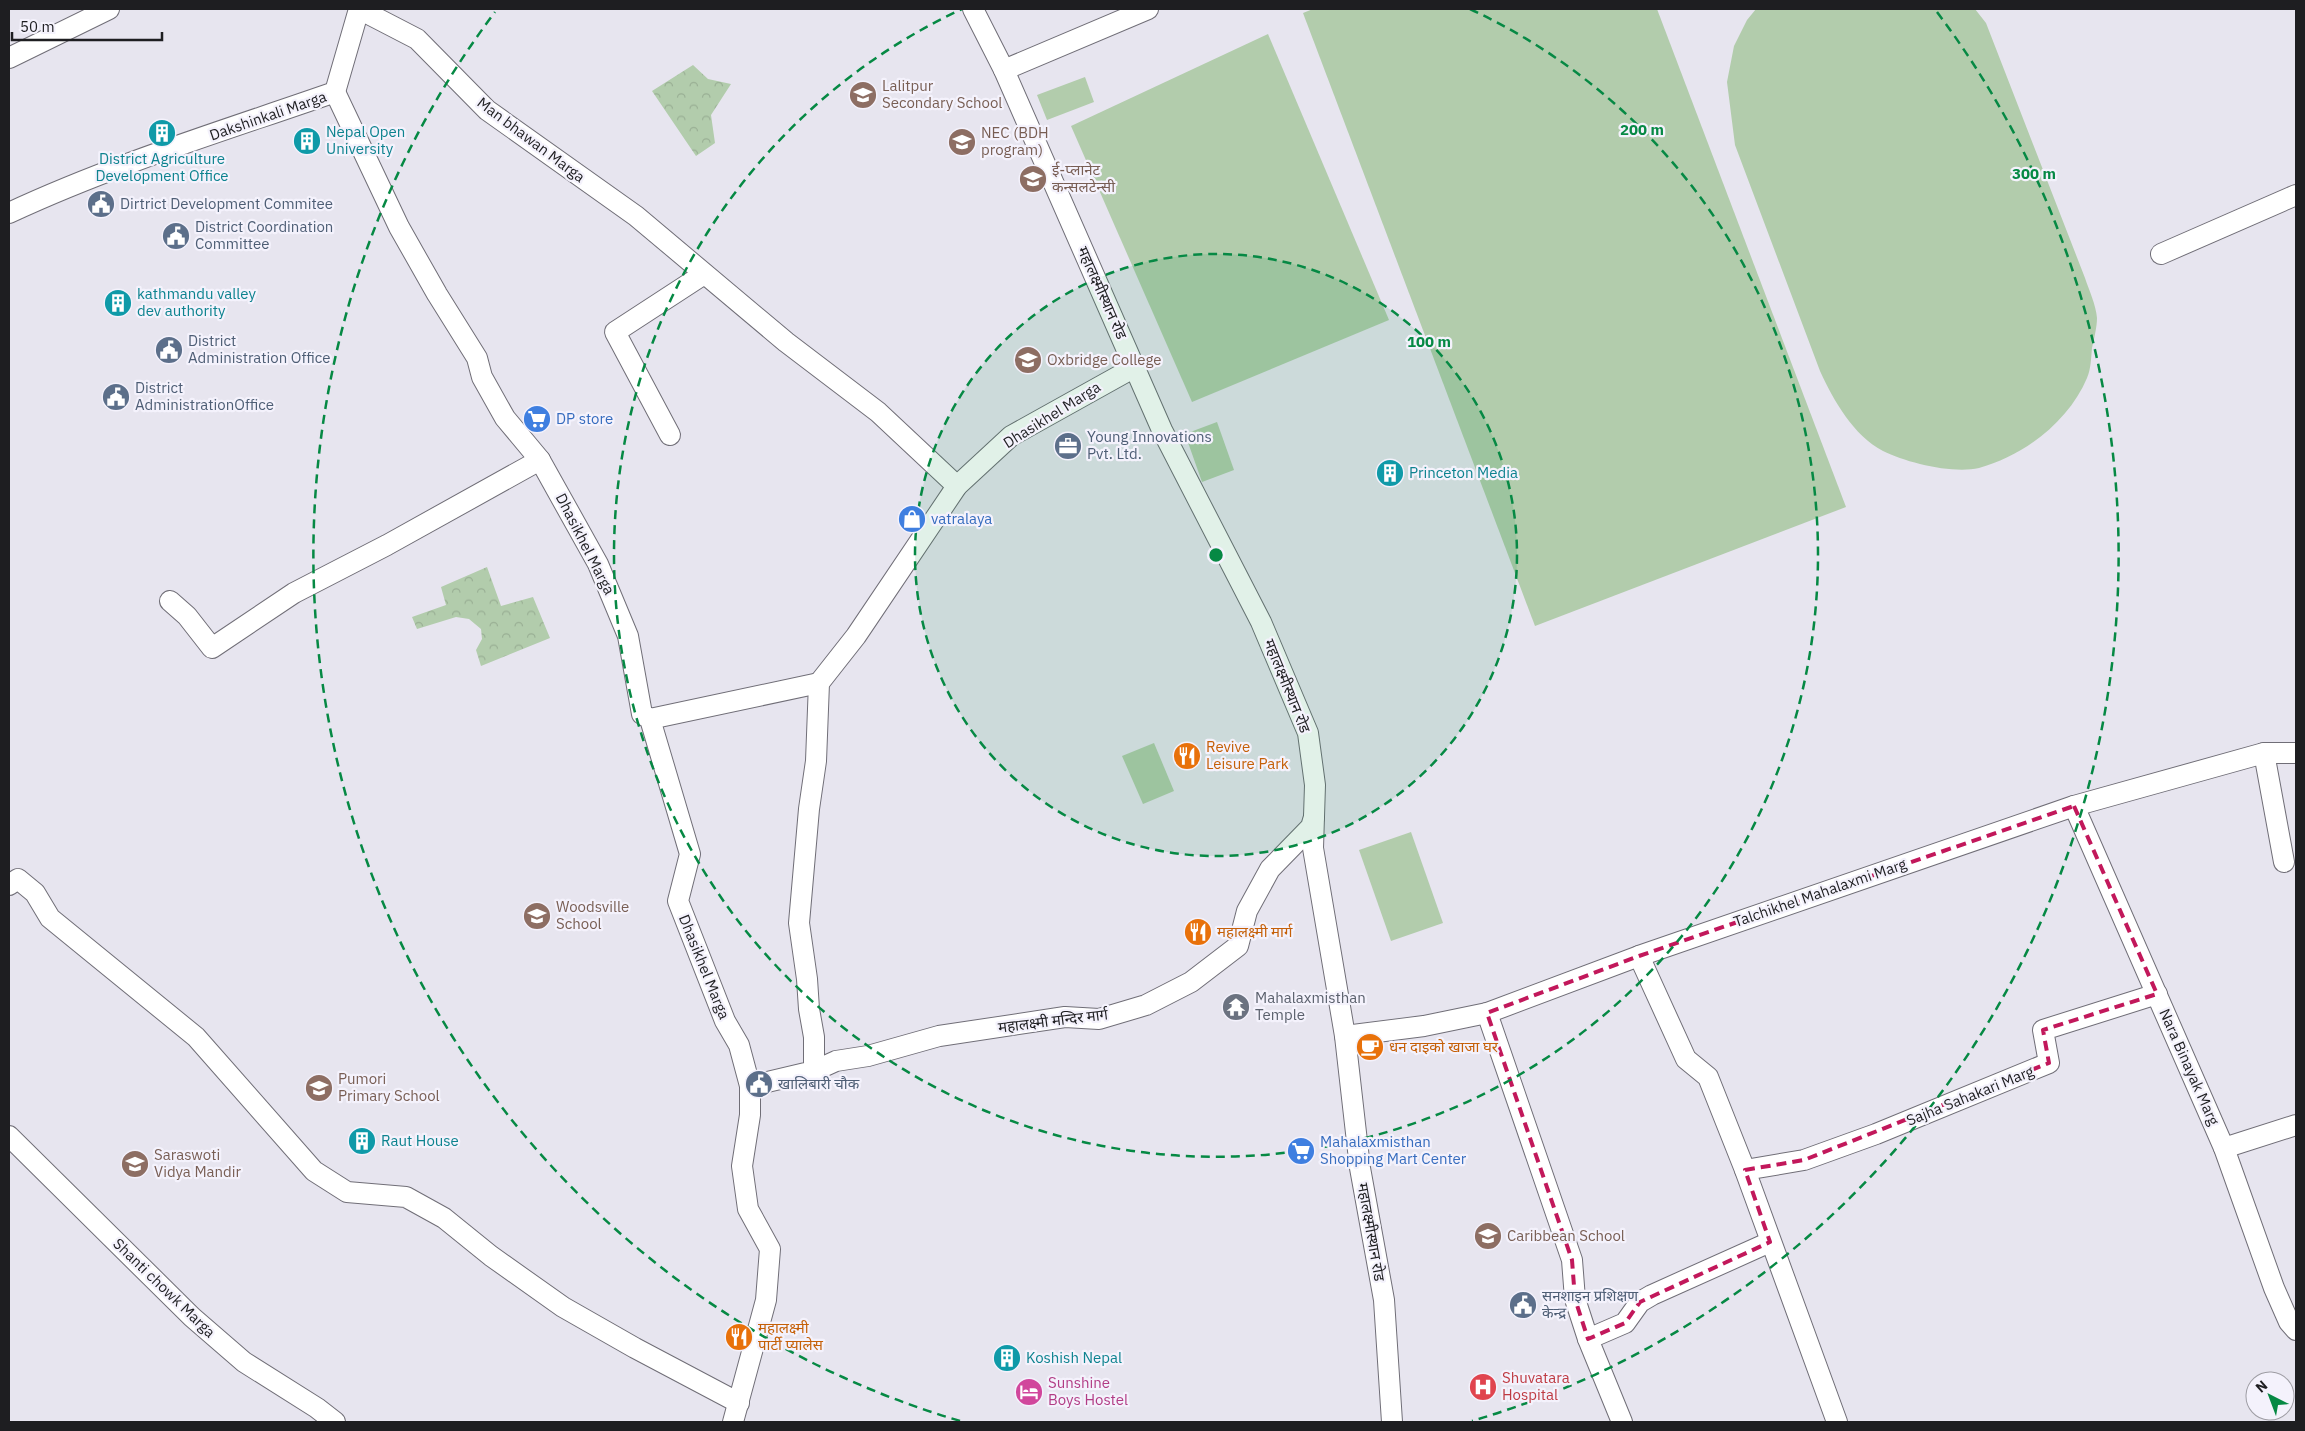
<svg xmlns="http://www.w3.org/2000/svg" width="2305" height="1431" font-family="'IBM Plex Sans','Noto Sans Devanagari',sans-serif">
<defs>
<pattern id="park-crowns" width="20" height="18" patternUnits="userSpaceOnUse" patternTransform="scale(1.25)"><rect width="20" height="18" fill="#b2ccac"/><path d="M2 6a3 3 0 1 1 6 0M12 15a3 3 0 1 1 6 0" fill="none" stroke="#99af94"/></pattern>
</defs>
<rect width="100%" height="100%" fill="#e7e5ef"/>
<g fill="#b2ccac">
<path d="M1313,9H1657L1846,507L1535,626L1303,13Z"/>
<path d="M1756,9H1975L1986,23L2085,278C2089,290 2096,305 2097,318C2097,327 2094,339 2092,348C2091,358 2091,369 2087,378C2069,421 2024,456 1979,468C1953,474 1907,463 1883,451C1853,435 1834,401 1820,371L1735,145L1727,82L1734,46L1747,20Z"/>
<path d="M1268,34L1389,320L1192,402L1071,126Z"/>
<path d="M1085,77L1094,102L1047,120L1037,95Z"/>
<path d="M1217,422L1234,470L1202,482L1185,434Z"/>
<path d="M1154,743L1174,791L1143,804L1122,756Z"/>
<path d="M1411,832L1443,923L1391,941L1359,850Z"/>
</g>
<g fill="url(#park-crowns)">
<path d="M693,65L708,79L731,84L711,115L715,143L696,156L652,91Z"/>
<path d="M487,567L501,606L533,597L550,638L481,666L476,650L482,639L481,629L469,619L456,617L417,629L412,617L446,605L441,587Z"/>
</g>
<g fill="none" stroke-linecap="round" stroke-linejoin="round">
<defs>
<g id="minor">
<path d="M359,9L417,39L487,110L636,216L786,342L878,412L957,486"/>
<path d="M973,9L1004,70L1162,430L1261,622L1308,733L1315,785L1313,848L1345,1036L1360,1168L1384,1300L1392,1422"/>
<path d="M9,58L109,9"/>
<path d="M1004,70L1148,9"/>
<path d="M335,92L399,227L437,294L477,358L482,377L505,418L540,460L598,564L628,636L642,714L650,719L690,854L678,901L725,1021L739,1045L750,1086"/>
<path d="M9,213C114,164 226,130 335,92L359,9"/>
<path d="M2161,254L2296,195"/>
<path d="M670,435L615,332L704,274"/>
<path d="M170,601L187,616L212,648L294,593L387,545L540,460"/>
<path d="M650,719L819,683"/>
<path d="M2264,753L2284,862"/>
<path d="M2074,806L2224,1148L2274,1288L2289,1322L2296,1330"/>
<path d="M9,885L18,879L35,893L50,918L196,1037L314,1171L347,1192L406,1197L444,1218L491,1256L563,1307L635,1348L739,1403"/>
<path d="M1639,956L1686,1059L1708,1077L1745,1170L1837,1422"/>
<path d="M1487,1013L1572,1260L1575,1299L1588,1339L1622,1422"/>
<path d="M1345,1036L1424,1026L1487,1013L1639,956L2074,806L2264,753H2296"/>
<path d="M814,1071L836,1061L868,1056L939,1036L1065,1017L1099,1019L1146,1005L1191,982L1238,946L1247,911L1270,869L1311,827L1314,817"/>
<path d="M9,1136L192,1317L244,1362L317,1408L335,1422"/>
<path d="M2224,1148L2296,1125"/>
<path d="M1745,1170L1804,1160L1876,1134L2049,1063L2043,1030L2157,994"/>
<path d="M1588,1339L1625,1323L1640,1302L1652,1295L1770,1242"/>
<path d="M733,1422L766,1300L770,1249L748,1209L742,1166L750,1115V1086L814,1071V1037L809,1009L807,979L799,923L809,809L816,761L819,683L856,636L957,486L1011,436L1135,367"/>
</g>
</defs>
<use href="#minor" stroke="#706e77" stroke-width="22"/>
<use href="#minor" stroke="#fff" stroke-width="20"/>
</g>
<path fill="none" stroke="#c2185b" stroke-width="4" stroke-dasharray="10 6" stroke-linejoin="round" d="M2074,806L2157,994L2043,1030L2049,1063L1804,1160L1745,1170L1770,1242L1640,1302L1625,1323L1588,1339L1575,1299L1572,1260L1487,1013L1639,956Z"/>
<circle cx="1216" cy="555" r="301" fill="#068944" fill-opacity=".12"/>
<g fill="none" stroke="#068944" stroke-width="2.5" stroke-dasharray="9 6">
<circle cx="1216" cy="555" r="301"/>
<path d="M1470 9A602 602 0 1 1 962 9"/>
<path d="M960 1421A903 903 0 0 1 495 12M1937 12A903 903 0 0 1 1472 1421"/>
</g>
<defs>
<symbol id="school-disc" viewBox="-11 -11 22 22"><circle r="9.5" fill="#8d6e63" stroke="#f4f2fc"/><path d="M0-5L7-2L0 1L-7-2ZM-4 1L0 2.5L4 1V4Q0 6-4 4Z" fill="#fff"/></symbol>
<symbol id="building-disc" viewBox="-11 -11 22 22"><circle r="9.5" fill="#0f9aa8" stroke="#f4f2fc"/><path d="M-4-6H4V6H1V3H-1V6H-4ZM-2.5-4.3h1.7v1.8h-1.7ZM.8-4.3h1.7v1.8H.8ZM-2.5-1h1.7V.8h-1.7ZM.8-1h1.7V.8H.8Z" fill="#fff"/></symbol>
<symbol id="university-disc" viewBox="-11 -11 22 22"><circle r="9.5" fill="#8d6e63" stroke="#f4f2fc"/><path d="M0-5L7-2L0 1L-7-2ZM-4 1L0 2.5L4 1V4Q0 6-4 4Z" fill="#fff"/></symbol>
<symbol id="civic-disc" viewBox="-11 -11 22 22"><circle r="9.5" fill="#5c6f8a" stroke="#f4f2fc"/><path d="M-.6-6.5H3V-4.5H.6V-3L4-1V1h2V6H-6V1h2V-1L-.6-3ZM-1.2 2.5V6h2.4V2.5Z" fill="#fff"/></symbol>
<symbol id="supermarket-disc" viewBox="-11 -11 22 22"><circle r="9.5" fill="#3f7fe0" stroke="#f4f2fc"/><path d="M-6-5.5h2.5l.6 2H6L4.5 2H-2.5L-4.4-4H-6ZM-1.5 3.2a1.3 1.3 0 1 0 .1 0ZM3 3.2a1.3 1.3 0 1 0 .1 0Z" fill="#fff"/></symbol>
<symbol id="office-disc" viewBox="-11 -11 22 22"><circle r="9.5" fill="#5c6f8a" stroke="#f4f2fc"/><path d="M-6-3h4V-5.5h4V-3h4V5H-6ZM-1-4.5V-3h2v-1.5ZM-6 0V1H6V0Z" fill="#fff"/></symbol>
<symbol id="shop-disc" viewBox="-11 -11 22 22"><circle r="9.5" fill="#3f7fe0" stroke="#f4f2fc"/><path d="M-5-2.5h2.3a2.7 3.5 0 0 1 5.4 0H5L5.5 6h-11ZM-1.5-2.5h3a1.5 2.3 0 0 0-3 0Z" fill="#fff"/></symbol>
<symbol id="restaurant-disc" viewBox="-11 -11 22 22"><circle r="9.5" fill="#e8710a" stroke="#f4f2fc"/><path d="M-5-6h1v4h1v-4h1v4h1v-4h1v5L-1.5 .5V6h-2V.5L-5-1ZM5-6V6H3V1.5H1.5Q1.5-4 5-6Z" fill="#fff"/></symbol>
<symbol id="temple-disc" viewBox="-11 -11 22 22"><circle r="9.5" fill="#6b7280" stroke="#f4f2fc"/><path d="M0-6L5-2H3V0L6.5 2.5H4V6H1.5V3h-3V6H-4V2.5H-6.5L-3 0V-2H-5Z" fill="#fff"/></symbol>
<symbol id="cafe-disc" viewBox="-11 -11 22 22"><circle r="9.5" fill="#e8710a" stroke="#f4f2fc"/><path d="M-5.5-4.5H6V0H3Q3 3.5 0 3.5H-2.5Q-5.5 3.5-5.5 0ZM3-3.2v2h1.7v-2ZM-6 4.5H4V6H-6Z" fill="#fff"/></symbol>
<symbol id="hospital-disc" viewBox="-11 -11 22 22"><circle r="9.5" fill="#e0444e" stroke="#f4f2fc"/><path d="M-5-5h3v3.5h4V-5h3V5h-3V1.5h-4V5h-3Z" fill="#fff"/></symbol>
<symbol id="hotel-disc" viewBox="-11 -11 22 22"><circle r="9.5" fill="#d1479c" stroke="#f4f2fc"/><path d="M-6-4.5h1.5V1H6V5H4.5V3h-9V5H-6ZM-4 0a1.8 1.8 0 1 1 3.6 0ZM.5 0V-2.5h3Q6-2.5 6 0Z" fill="#fff"/></symbol>
</defs>
<g fill-rule="evenodd">
<use href="#school-disc" x="847" y="79" width="32" height="32"/>
<use href="#building-disc" x="146" y="117" width="32" height="32"/>
<use href="#building-disc" x="291" y="125" width="32" height="32"/>
<use href="#university-disc" x="946" y="126" width="32" height="32"/>
<use href="#school-disc" x="1017" y="163" width="32" height="32"/>
<use href="#civic-disc" x="85" y="188" width="32" height="32"/>
<use href="#civic-disc" x="160" y="220" width="32" height="32"/>
<use href="#building-disc" x="102" y="287" width="32" height="32"/>
<use href="#civic-disc" x="153" y="334" width="32" height="32"/>
<use href="#university-disc" x="1012" y="344" width="32" height="32"/>
<use href="#civic-disc" x="100" y="381" width="32" height="32"/>
<use href="#supermarket-disc" x="521" y="403" width="32" height="32"/>
<use href="#office-disc" x="1052" y="430" width="32" height="32"/>
<use href="#building-disc" x="1374" y="457" width="32" height="32"/>
<use href="#shop-disc" x="896" y="503" width="32" height="32"/>
<use href="#restaurant-disc" x="1171" y="740" width="32" height="32"/>
<use href="#school-disc" x="521" y="900" width="32" height="32"/>
<use href="#restaurant-disc" x="1182" y="916" width="32" height="32"/>
<use href="#temple-disc" x="1220" y="991" width="32" height="32"/>
<use href="#cafe-disc" x="1354" y="1031" width="32" height="32"/>
<use href="#civic-disc" x="743" y="1068" width="32" height="32"/>
<use href="#school-disc" x="303" y="1072" width="32" height="32"/>
<use href="#building-disc" x="346" y="1125" width="32" height="32"/>
<use href="#supermarket-disc" x="1285" y="1135" width="32" height="32"/>
<use href="#school-disc" x="119" y="1148" width="32" height="32"/>
<use href="#school-disc" x="1472" y="1220" width="32" height="32"/>
<use href="#civic-disc" x="1507" y="1289" width="32" height="32"/>
<use href="#restaurant-disc" x="723" y="1321" width="32" height="32"/>
<use href="#building-disc" x="991" y="1342" width="32" height="32"/>
<use href="#hospital-disc" x="1467" y="1371" width="32" height="32"/>
<use href="#hotel-disc" x="1013" y="1376" width="32" height="32"/>
</g>
<g text-anchor="middle" stroke-width="4.5" stroke-linejoin="round" paint-order="stroke">
<g font-size="15" fill="#785e54" stroke="#f4f2fc" text-anchor="start">
<text x="882" y="91">Lalitpur<tspan x="882" dy="17">Secondary School</tspan></text>
<text x="981" y="138">NEC (BDH<tspan x="981" dy="17">program)</tspan></text>
<text x="1052" y="175">ई-प्लानेट<tspan x="1052" dy="17">कन्सलटेन्सी</tspan></text>
<text x="1047" y="365">Oxbridge College</text>
<text x="556" y="912">Woodsville<tspan x="556" dy="17">School</tspan></text>
<text x="338" y="1084">Pumori<tspan x="338" dy="17">Primary School</tspan></text>
<text x="154" y="1160">Saraswoti<tspan x="154" dy="17">Vidya Mandir</tspan></text>
<text x="1507" y="1241">Caribbean School</text>
</g>
<g font-size="15" fill="#1e1e21" stroke="#f4f2fc">
<text transform="translate(268 116) rotate(-19)" y="5">Dakshinkali Marga</text>
<text transform="translate(531 140) rotate(37)" y="5">Man bhawan Marga</text>
<text transform="translate(1102 293) rotate(66)" y="5">महालक्ष्मीस्थान रोड</text>
<text transform="translate(1052 415) rotate(-32)" y="5">Dhasikhel Marga</text>
<text transform="translate(585 544) rotate(63)" y="5">Dhasikhel Marga</text>
<text transform="translate(1287 686) rotate(68)" y="5">महालक्ष्मीस्थान रोड</text>
<text transform="translate(1820 893) rotate(-19)" y="5">Talchikhel Mahalaxmi Marg</text>
<text transform="translate(704 967) rotate(68)" y="5">Dhasikhel Marga</text>
<text transform="translate(1053 1021) rotate(-7)" y="5">महालक्ष्मी मन्दिर मार्ग</text>
<text transform="translate(2189 1067) rotate(66)" y="5">Nara Binayak Marg</text>
<text transform="translate(1970 1096) rotate(-22)" y="5">Sajha Sahakari Marg</text>
<text transform="translate(1371 1232) rotate(80)" y="5">महालक्ष्मीस्थान रोड</text>
<text transform="translate(164 1288) rotate(44)" y="5">Shanti chowk Marga</text>
</g>
<g font-size="15" fill="#0d838f" stroke="#f4f2fc" text-anchor="start">
<text x="326" y="137">Nepal Open<tspan x="326" dy="17">University</tspan></text>
<text x="162" y="164" text-anchor="middle">District Agriculture<tspan x="162" dy="17">Development Office</tspan></text>
<text x="137" y="299">kathmandu valley<tspan x="137" dy="17">dev authority</tspan></text>
<text x="1409" y="478">Princeton Media</text>
<text x="381" y="1146">Raut House</text>
<text x="1026" y="1363">Koshish Nepal</text>
</g>
<g font-size="15" fill="#4e5e75" stroke="#f4f2fc" text-anchor="start">
<text x="120" y="209">Dirtrict Development Commitee</text>
<text x="195" y="232">District Coordination<tspan x="195" dy="17">Committee</tspan></text>
<text x="188" y="346">District<tspan x="188" dy="17">Administration Office</tspan></text>
<text x="135" y="393">District<tspan x="135" dy="17">AdministrationOffice</tspan></text>
<text x="1087" y="442">Young Innovations<tspan x="1087" dy="17">Pvt. Ltd.</tspan></text>
<text x="778" y="1089">खालिबारी चौक</text>
<text x="1542" y="1301">सनशाइन प्रशिक्षण<tspan x="1542" dy="17">केन्द्र</tspan></text>
</g>
<g font-size="15" fill="#366cbe" stroke="#f4f2fc" text-anchor="start">
<text x="556" y="424">DP store</text>
<text x="931" y="524">vatralaya</text>
<text x="1320" y="1147">Mahalaxmisthan<tspan x="1320" dy="17">Shopping Mart Center</tspan></text>
</g>
<g font-size="15" fill="#c56008" stroke="#f4f2fc" text-anchor="start">
<text x="1206" y="752">Revive<tspan x="1206" dy="17">Leisure Park</tspan></text>
<text x="1217" y="937">महालक्ष्मी मार्ग</text>
<text x="1389" y="1052">धन दाइको खाजा घर</text>
<text x="758" y="1333">महालक्ष्मी<tspan x="758" dy="17">पार्टी प्यालेस</tspan></text>
</g>
<g font-size="15" fill="#5b616d" stroke="#f4f2fc" text-anchor="start">
<text x="1255" y="1003">Mahalaxmisthan<tspan x="1255" dy="17">Temple</tspan></text>
</g>
<g font-size="15" fill="#be3a42" stroke="#f4f2fc" text-anchor="start">
<text x="1502" y="1383">Shuvatara<tspan x="1502" dy="17">Hospital</tspan></text>
</g>
<g font-size="15" fill="#b23c85" stroke="#f4f2fc" text-anchor="start">
<text x="1048" y="1388">Sunshine<tspan x="1048" dy="17">Boys Hostel</tspan></text>
</g>
</g>
<circle cx="1216" cy="555" r="8" fill="#068944" stroke="#f4f2fc" stroke-width="2.5"/>
<g font-size="15" text-anchor="middle" font-weight="bold" fill="#068944" stroke="#f4f2fc" stroke-width="4.5" stroke-linejoin="round" paint-order="stroke">
<text x="1642" y="135">200 m</text>
<text x="2034" y="179">300 m</text>
<text x="1429" y="347">100 m</text>
</g>
<rect width="2305" height="1431" fill="none" stroke="#1e1e21" stroke-width="20"/>
<g transform="translate(2270 1396) rotate(318)"><circle r="24" fill="#f4f2fc" stroke="#9e9da4"/>
<path d="M0-4L9 19L0 12L-9 19Z" fill="#068944"/>
<text y="-8" font-size="14" font-weight="bold" text-anchor="middle" fill="#1e1e21">N</text>
</g>
<path d="M12 32v8h150v-8" fill="none" stroke="#1e1e21" stroke-width="2.5"/>
<text x="20" y="32" font-size="15" fill="#1e1e21" stroke="#f4f2fc" stroke-width="4" paint-order="stroke">50 m</text>
</svg>
